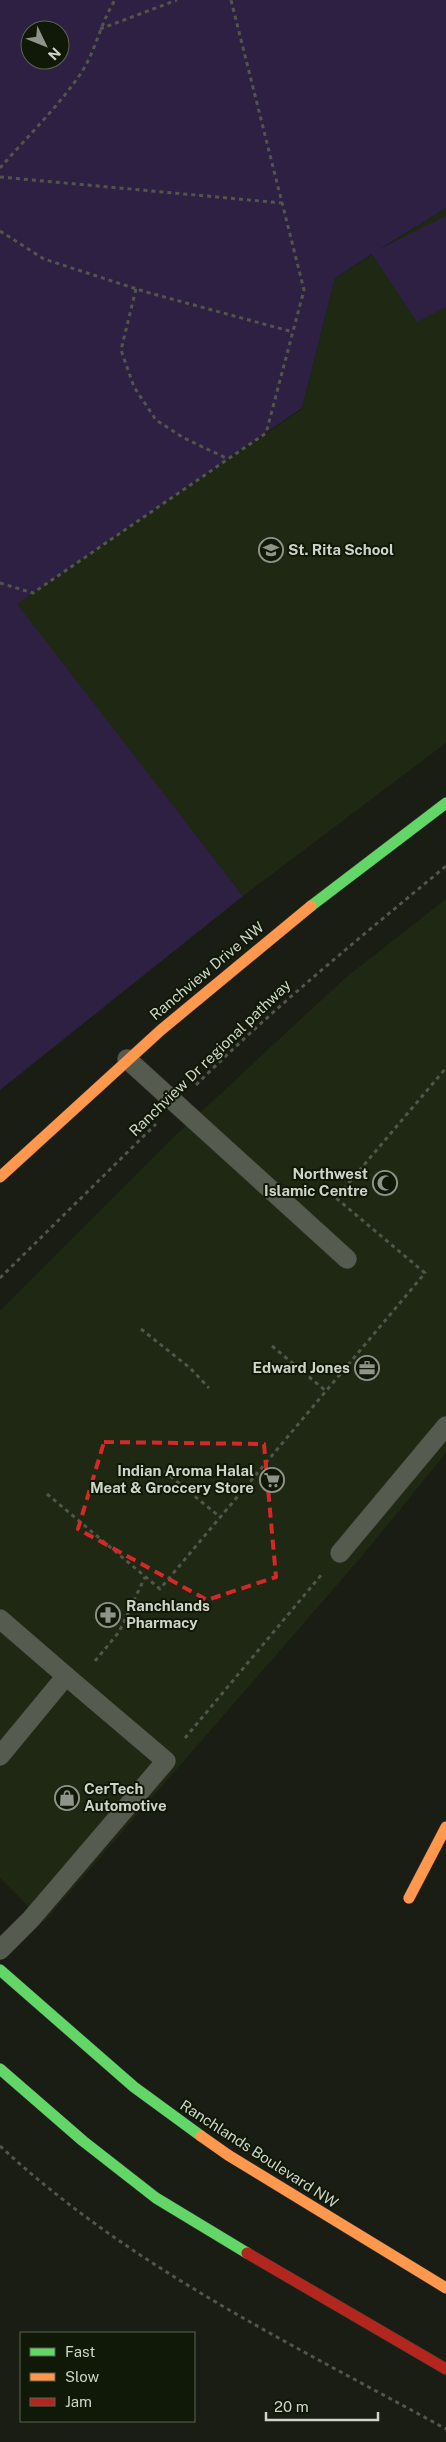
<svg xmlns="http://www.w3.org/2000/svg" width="446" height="2442" font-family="'Public Sans',sans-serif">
<rect width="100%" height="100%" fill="#191d14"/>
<g fill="#1f2813">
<path d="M446,208V743L243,896L16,604L302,409L335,278Z"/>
<path d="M446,899V1453L363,1555L44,1922L0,1878V1311L176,1135L345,978Z"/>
</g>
<path fill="#2e2042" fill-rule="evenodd" d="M0,0H446V208L380,249L446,216V307L417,322L372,254L335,278L302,408L17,604L243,896L0,1090ZM30,30H60V60H30Z"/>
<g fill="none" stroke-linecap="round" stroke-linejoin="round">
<defs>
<g id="lane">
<path d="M127,1059L347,1259"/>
<path d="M340,1553L446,1426"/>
<path d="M0,1619L66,1676"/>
<path d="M0,1756L66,1676L166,1761L31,1919L0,1950"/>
</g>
<g id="fast">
<path d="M311,906L446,803"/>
<path d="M0,1970L134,2087L201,2136"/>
<path d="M0,2069L83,2141L156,2198L247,2253"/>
</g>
<g id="slow">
<path d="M0,1177L161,1030L311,906"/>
<path d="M409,1898L446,1827"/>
<path d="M201,2136L228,2155L446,2288"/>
</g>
<path id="jam" d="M247,2253L446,2369"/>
</defs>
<use href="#lane" stroke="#363932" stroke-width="20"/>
<use href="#fast" stroke="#363932" stroke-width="12"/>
<use href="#slow" stroke="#363932" stroke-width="12"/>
<use href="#jam" stroke="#363932" stroke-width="12"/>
<g stroke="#51554c" stroke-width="3" stroke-dasharray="4 4" stroke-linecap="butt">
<path d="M100,29L177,0"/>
<path d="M0,168C26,138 61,104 83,70C96,49 101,22 115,0"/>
<path d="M0,177L282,203"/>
<path d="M0,231L44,259L146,292L293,332"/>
<path d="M136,289L121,350L134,387L156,420L184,438L228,459"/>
<path d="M0,583L33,593L266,433L304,290L231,0"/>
<path d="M196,1085C275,1006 361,937 446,866"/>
<path d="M0,1278L156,1124"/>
<path d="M141,1329L190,1368L209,1388"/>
<path d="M272,1346L326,1391"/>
<path d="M164,1471L220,1517"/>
<path d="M47,1494L160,1589L425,1273L336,1198L446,1068"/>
<path d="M95,1661L119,1632L145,1577"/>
<path d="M185,1738L322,1574"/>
<path d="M0,2146C130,2267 292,2344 446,2429"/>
</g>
<use href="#lane" stroke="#565b50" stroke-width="19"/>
<use href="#fast" stroke="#63d668" stroke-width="11"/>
<use href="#slow" stroke="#ff974d" stroke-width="11"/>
<use href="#jam" stroke="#b3261e" stroke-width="11"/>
</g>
<path fill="none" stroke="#d62828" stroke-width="4" stroke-dasharray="10 6" stroke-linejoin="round" d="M104,1442L264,1444L276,1577L207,1600L78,1529Z"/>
<defs>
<symbol id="school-ring" viewBox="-11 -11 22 22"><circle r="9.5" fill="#101807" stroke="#8f948a" stroke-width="1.5"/><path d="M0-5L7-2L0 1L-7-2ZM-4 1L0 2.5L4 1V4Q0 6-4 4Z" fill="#8f948a"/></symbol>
<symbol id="mosque-ring" viewBox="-11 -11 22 22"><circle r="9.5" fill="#101807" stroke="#8f948a" stroke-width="1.5"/><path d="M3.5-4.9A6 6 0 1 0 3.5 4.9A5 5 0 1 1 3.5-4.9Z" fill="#8f948a"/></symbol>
<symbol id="office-ring" viewBox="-11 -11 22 22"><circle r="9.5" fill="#101807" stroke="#8f948a" stroke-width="1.5"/><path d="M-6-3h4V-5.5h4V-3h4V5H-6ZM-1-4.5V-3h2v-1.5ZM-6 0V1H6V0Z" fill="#8f948a"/></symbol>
<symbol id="supermarket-ring" viewBox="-11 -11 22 22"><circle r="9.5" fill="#101807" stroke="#8f948a" stroke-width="1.5"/><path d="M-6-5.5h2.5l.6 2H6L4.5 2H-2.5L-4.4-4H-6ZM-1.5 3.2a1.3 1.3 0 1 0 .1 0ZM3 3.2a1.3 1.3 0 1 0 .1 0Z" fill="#8f948a"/></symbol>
<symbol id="pharmacy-ring" viewBox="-11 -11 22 22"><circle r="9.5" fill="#101807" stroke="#8f948a" stroke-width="1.5"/><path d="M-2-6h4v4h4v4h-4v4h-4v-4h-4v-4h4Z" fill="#8f948a"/></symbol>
<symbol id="shop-ring" viewBox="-11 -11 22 22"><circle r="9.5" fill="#101807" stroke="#8f948a" stroke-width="1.5"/><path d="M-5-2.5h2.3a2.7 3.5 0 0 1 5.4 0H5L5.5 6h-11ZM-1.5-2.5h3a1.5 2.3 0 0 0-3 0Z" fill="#8f948a"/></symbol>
</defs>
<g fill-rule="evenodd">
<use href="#school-ring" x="257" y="536" width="28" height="28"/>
<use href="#mosque-ring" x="371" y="1169" width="28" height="28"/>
<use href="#office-ring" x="353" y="1354" width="28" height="28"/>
<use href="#supermarket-ring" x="258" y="1466" width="28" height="28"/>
<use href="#pharmacy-ring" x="94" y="1601" width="28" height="28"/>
<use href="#shop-ring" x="53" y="1784" width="28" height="28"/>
</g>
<g text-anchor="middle" stroke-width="4" stroke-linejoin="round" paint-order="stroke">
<g font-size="15" font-weight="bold" fill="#cfd4c9" stroke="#101807" text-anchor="start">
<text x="288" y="555">St. Rita School</text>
<text x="368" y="1179" text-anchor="end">Northwest<tspan x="368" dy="17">Islamic Centre</tspan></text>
<text x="350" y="1373" text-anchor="end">Edward Jones</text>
<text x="254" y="1476" text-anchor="end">Indian Aroma Halal<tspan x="254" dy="17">Meat &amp; Groccery Store</tspan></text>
<text x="126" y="1611">Ranchlands<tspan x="126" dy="17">Pharmacy</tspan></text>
<text x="84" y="1794">CerTech<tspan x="84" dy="17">Automotive</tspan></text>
</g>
<g font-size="15" fill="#cfd4c9" stroke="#101807">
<text transform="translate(207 971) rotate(-40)" y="5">Ranchview Drive NW</text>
<text transform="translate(210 1058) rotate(-44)" y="5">Ranchview Dr regional pathway</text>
<text transform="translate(259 2154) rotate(33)" y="5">Ranchlands Boulevard NW</text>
</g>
</g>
<rect x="20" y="2332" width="175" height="90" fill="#101807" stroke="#5c6355"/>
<rect x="30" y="2348" width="25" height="8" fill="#63d668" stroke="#5c6355"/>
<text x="65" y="2357" font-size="15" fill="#cfd4c9">Fast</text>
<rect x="30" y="2373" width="25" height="8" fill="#ff974d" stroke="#5c6355"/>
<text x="65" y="2382" font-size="15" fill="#cfd4c9">Slow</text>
<rect x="30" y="2398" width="25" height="8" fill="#b3261e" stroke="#5c6355"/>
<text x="65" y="2407" font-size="15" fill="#cfd4c9">Jam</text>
<g transform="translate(45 45) rotate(133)"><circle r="24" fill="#101807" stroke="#5c6355"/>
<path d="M0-4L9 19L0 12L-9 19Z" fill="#8f948a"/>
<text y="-8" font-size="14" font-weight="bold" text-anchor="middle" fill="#cfd4c9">N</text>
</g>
<path d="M266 2412v8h112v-8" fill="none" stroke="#cfd4c9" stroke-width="2.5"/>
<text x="274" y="2412" font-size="15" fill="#cfd4c9" stroke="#101807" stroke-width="4" paint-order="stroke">20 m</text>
</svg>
